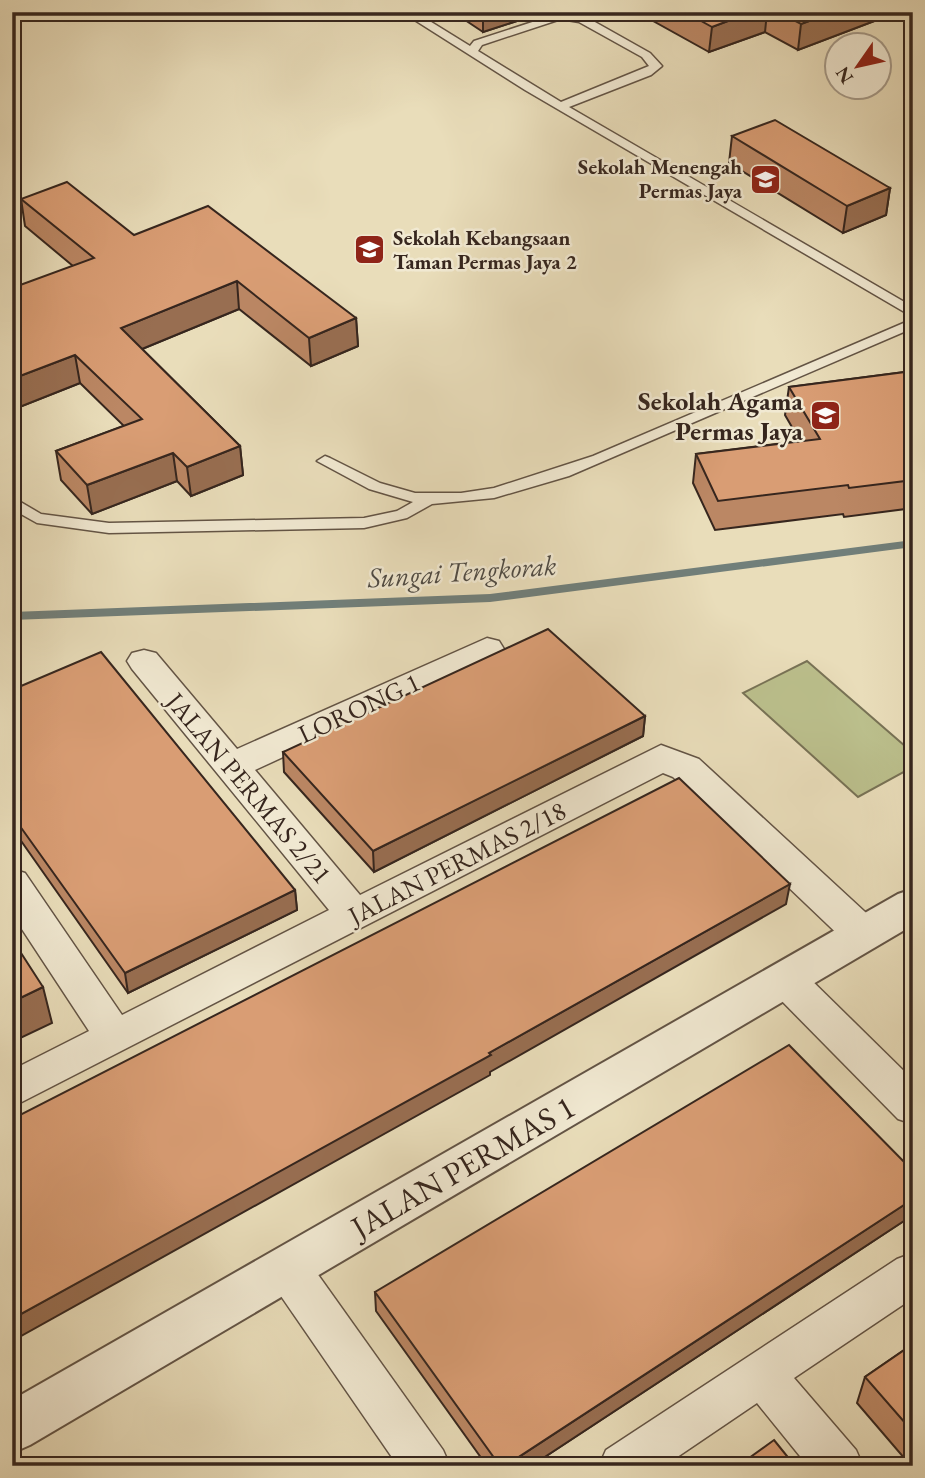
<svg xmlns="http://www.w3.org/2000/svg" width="925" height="1478" font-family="'EB Garamond',serif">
<rect width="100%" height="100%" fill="#e9ddba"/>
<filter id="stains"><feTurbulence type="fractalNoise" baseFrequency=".00286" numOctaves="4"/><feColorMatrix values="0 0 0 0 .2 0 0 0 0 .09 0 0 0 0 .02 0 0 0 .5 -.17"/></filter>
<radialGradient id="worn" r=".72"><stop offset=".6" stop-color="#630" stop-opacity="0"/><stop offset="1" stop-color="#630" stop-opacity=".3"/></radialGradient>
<path fill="#bbbf8c" stroke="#787255" stroke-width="2" d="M807,661L913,753V767L858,797L743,693Z"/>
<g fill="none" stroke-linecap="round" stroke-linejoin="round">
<path fill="#717f7a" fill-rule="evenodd" d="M913,540V547L490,602L12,620V612L490,594Z"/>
<defs>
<g id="service">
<path d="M402,12H415L470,46L474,41L560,13L586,17L650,53L662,66L651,75L569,107L913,307V317L525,90ZM561,19L579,22L642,57L649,66L561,102L478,51L482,45Z"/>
<path d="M913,319V328L569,476L494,498L432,504L407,518L364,528L109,533L37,523L12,509V497L41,514L109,523L364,518L397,511L413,502L369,489L317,461L325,456L330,458L380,483L415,493H461L494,488L593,456Z"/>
</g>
<g id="minor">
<path d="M487,638L499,641L504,649L499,657L255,770L360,895L661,745L699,759L877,923L882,934L877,945L863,949L849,945L673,777L663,773L12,1107V1070L89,1031L12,914V869L25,873L122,1015L329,910L132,669L127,661L132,653L144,650L156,653L237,749Z"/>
<path d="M785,963L799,968L913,1080V1124L898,1119L771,990L765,979L771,968Z"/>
<path d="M288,1249L304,1255L443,1450L450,1466H398L272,1283L266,1269L272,1255Z"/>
<path d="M913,1253V1298L794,1378L856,1450L863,1466H808L757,1403L664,1466H599L606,1450L897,1259Z"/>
</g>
<path id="tertiary" d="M913,889V925L30,1445L12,1453V1400L898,894Z"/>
</defs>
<use href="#service" stroke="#635445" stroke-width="3"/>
<use href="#minor" stroke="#635445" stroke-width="3"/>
<use href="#tertiary" stroke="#635445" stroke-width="4"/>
<use href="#service" fill="#f1e9d2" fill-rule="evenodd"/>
<use href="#minor" fill="#f1e9d2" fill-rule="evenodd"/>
<use href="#tertiary" fill="#f1e9d2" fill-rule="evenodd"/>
</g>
<g fill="#bb8764" stroke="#36261e" stroke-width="2">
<path d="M453,12H520V20L483,32Z"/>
<path d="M637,12H898L798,50L765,32L709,52Z"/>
<path d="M732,136L890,188L886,215L843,233L729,163Z"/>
<path d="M21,199L134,235L356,318L358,346L311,366L239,309L142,349L240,446L243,475L191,496L177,481L92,514L61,480L56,451L124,426L80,383L12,410L73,266L25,226Z"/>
<path d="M913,371V508L844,517L843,514L715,530L693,483L696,454L800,441L785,415L789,387Z"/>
<path d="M12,687L295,890L297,910L128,993L12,828Z"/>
<path d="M645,716L643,736L374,872L284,772L283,752Z"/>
<path d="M913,1003V1041L904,1032L911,1004Z"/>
<path d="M913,1215L531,1466H487L376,1311L375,1292Z"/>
<path d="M913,1344V1466H911L857,1403L865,1377Z"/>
</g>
<g fill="#986e51" stroke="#36261e" stroke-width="2">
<path d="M483,12H520V20L483,32Z"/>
<path d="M752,12H767L765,32L709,52L712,27Z"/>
<path d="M834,12H898L798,50L801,24Z"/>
<path d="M890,188L886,215L843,233L847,206Z"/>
<path d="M237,281L239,309L125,356L121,328Z"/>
<path d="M356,318L358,346L311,366L309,338Z"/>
<path d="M75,355L80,383L12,410V379Z"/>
<path d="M240,446L243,475L191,496L187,467Z"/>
<path d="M173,453L177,481L92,514L87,485Z"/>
<path d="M645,716L643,736L374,872L373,851Z"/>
<path d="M790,884L786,904L490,1072V1075L12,1341V1319L489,1053Z"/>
<path d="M295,890L297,910L128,993L125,973Z"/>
<path d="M43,987L52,1023L12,1042V1002Z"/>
<path d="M913,1199V1215L531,1466H505Z"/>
</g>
<g fill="#d99d74" stroke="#36261e" stroke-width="2">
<path d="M685,12H752L712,27Z"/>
<path d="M778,12H834L801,24Z"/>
<path d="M775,120L890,188L847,206L732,136Z"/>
<path d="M67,182L134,235L208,206L356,318L309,338L237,281L121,328L240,446L187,467L173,453L87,485L56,451L142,419L75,355L12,379V288L94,258L21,199Z"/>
<path d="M913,371V480L849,488L848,485L718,501L696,454L820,439L789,387Z"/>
<path d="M548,629L645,716L373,851L283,752Z"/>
<path d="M101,652L295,890L125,973L12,815V687L14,689Z"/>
<path d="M679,778L790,884L489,1053L491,1055L12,1319V1119Z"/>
<path d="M12,939L43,987L12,1002Z"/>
<path d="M789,1045L913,1171V1199L505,1466H500L375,1292Z"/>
<path d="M913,1344V1432L865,1377Z"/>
<path d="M774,1440L795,1466H738Z"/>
</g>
<defs>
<symbol id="school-square" viewBox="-11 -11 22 22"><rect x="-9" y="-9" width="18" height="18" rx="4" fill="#8f2418" stroke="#f1e9d2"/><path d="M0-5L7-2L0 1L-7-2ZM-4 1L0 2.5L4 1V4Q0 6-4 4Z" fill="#fff"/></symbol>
</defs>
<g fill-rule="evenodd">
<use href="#school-square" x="748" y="162" width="35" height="35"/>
<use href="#school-square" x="352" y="232" width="35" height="35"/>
<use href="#school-square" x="808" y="398" width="35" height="35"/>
</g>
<g text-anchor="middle" stroke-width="5" stroke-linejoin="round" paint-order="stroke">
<g font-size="21" font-weight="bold" fill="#36261e" stroke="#f1e9d2" text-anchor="end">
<text x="742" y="174">Sekolah Menengah<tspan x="742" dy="24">Permas Jaya</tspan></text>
<text x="393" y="245" text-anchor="start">Sekolah Kebangsaan<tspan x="393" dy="24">Taman Permas Jaya 2</tspan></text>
</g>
<g font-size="26" font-weight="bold" fill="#36261e" stroke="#f1e9d2" text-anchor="end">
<text x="803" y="410">Sekolah Agama<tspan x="803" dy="30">Permas Jaya</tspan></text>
</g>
<g font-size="26" fill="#36261e" stroke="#f1e9d2">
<text transform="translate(359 708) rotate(-25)" y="9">LORONG 1</text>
<text transform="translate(249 788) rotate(50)" y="9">JALAN PERMAS 2/21</text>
<text transform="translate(457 863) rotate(-27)" y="9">JALAN PERMAS 2/18</text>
</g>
<g font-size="28" font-style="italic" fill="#4f4b44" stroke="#f1e9d2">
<text transform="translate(462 571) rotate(-4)" y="10">Sungai Tengkorak</text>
</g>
<g font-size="32" fill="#36261e" stroke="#f1e9d2">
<text transform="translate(463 1167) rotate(-30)" y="11">JALAN PERMAS 1</text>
</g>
</g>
<rect width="925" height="1478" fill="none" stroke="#e9ddba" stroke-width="42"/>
<rect x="14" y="14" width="897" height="1450" fill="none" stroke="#36261e" stroke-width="3.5"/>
<rect x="21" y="21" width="883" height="1436" fill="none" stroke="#36261e" stroke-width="2"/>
<g transform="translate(858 66) rotate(236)"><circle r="33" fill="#f1e9d2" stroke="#a69b8a" stroke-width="2"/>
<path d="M0-5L12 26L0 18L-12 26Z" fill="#8f2418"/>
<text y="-10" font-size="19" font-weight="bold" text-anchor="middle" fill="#36261e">N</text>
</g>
<rect width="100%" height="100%" filter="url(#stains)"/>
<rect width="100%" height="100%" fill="url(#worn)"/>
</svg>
